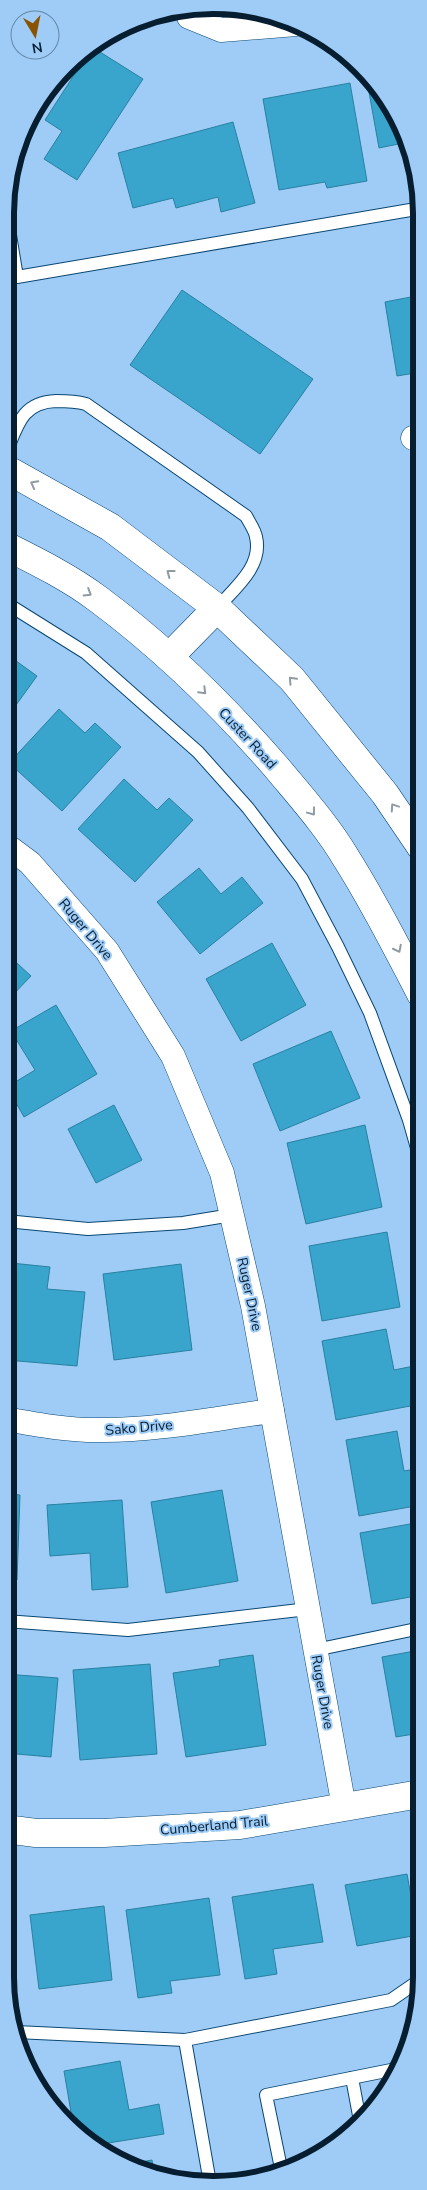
<svg xmlns="http://www.w3.org/2000/svg" width="427" height="2190" font-family="'Nunito Sans',sans-serif">
<rect width="100%" height="100%" fill="#9fccf6"/>
<g fill="#39a5cd" stroke="#2981a1">
<path d="M92,47L143,79L77,180L44,159L62,131L45,120Z"/>
<path d="M370,80L406,133L408,142L379,148L367,81Z"/>
<path d="M350,83L367,181L327,188L325,182L279,190L263,99Z"/>
<path d="M233,122L255,203L221,212L218,197L176,208L173,198L133,208L118,153Z"/>
<path d="M182,290L313,379L260,454L130,365Z"/>
<path d="M421,295V372L397,376L385,302Z"/>
<path d="M418,528H421V548Z"/>
<path d="M12,658L37,676L6,719V666Z"/>
<path d="M59,709L85,733L95,723L121,747L62,811L9,763Z"/>
<path d="M124,779L157,810L169,798L193,820L135,882L78,829Z"/>
<path d="M199,868L221,894L242,877L263,903L200,954L157,902Z"/>
<path d="M272,943L306,1005L241,1041L206,979Z"/>
<path d="M6,953L31,976L6,1002Z"/>
<path d="M56,1005L97,1074L24,1117L7,1087L35,1070L11,1031Z"/>
<path d="M331,1031L360,1098L280,1131L253,1064Z"/>
<path d="M114,1105L142,1160L96,1183L68,1129Z"/>
<path d="M365,1125L382,1207L306,1224L287,1143Z"/>
<path d="M387,1232L400,1307L322,1321L309,1246Z"/>
<path d="M11,1263L50,1267L47,1289L85,1292L77,1366L6,1360V1317Z"/>
<path d="M181,1264L192,1350L114,1360L103,1274Z"/>
<path d="M386,1329L394,1370L414,1366L421,1404L336,1420L322,1341Z"/>
<path d="M397,1431L404,1471L421,1468V1505L359,1516L346,1440Z"/>
<path d="M222,1490L238,1581L166,1593L151,1502Z"/>
<path d="M5,1494L20,1495L17,1580H5Z"/>
<path d="M122,1500L128,1587L92,1590L90,1553L50,1556L47,1505Z"/>
<path d="M421,1522V1595L372,1604L360,1533Z"/>
<path d="M420,1650V1733L396,1737L382,1657Z"/>
<path d="M253,1655L266,1745L186,1757L173,1673L220,1666L219,1660Z"/>
<path d="M150,1664L157,1754L80,1760L73,1670Z"/>
<path d="M5,1674L58,1678L51,1757L5,1753Z"/>
<path d="M407,1874L418,1935L357,1946L345,1885Z"/>
<path d="M313,1884L323,1942L273,1949L277,1974L245,1979L232,1897Z"/>
<path d="M209,1898L220,1975L170,1981L172,1993L138,1998L126,1910Z"/>
<path d="M104,1906L112,1980L39,1989L30,1915Z"/>
<path d="M120,2061L129,2110L159,2104L164,2134L96,2145L74,2130L64,2071Z"/>
<path d="M152,2160L154,2172L125,2165Z"/>
</g>
<g fill="none" stroke-linecap="round" stroke-linejoin="round">
<defs>
<g id="service">
<path d="M7,217L17,277L422,208"/>
<path d="M6,453C17,426 22,402 56,401C67,401 75,401 86,404L246,516C249,522 255,530 256,537C263,566 235,588 217,608"/>
<path d="M6,603L86,653L198,752L248,808L302,879L338,947L370,1013L409,1120L421,1162"/>
<path d="M6,1221L88,1229L183,1223L232,1215"/>
<path d="M5,1621L128,1630L308,1609"/>
<path d="M315,1650L421,1628"/>
<path d="M416,1794L420,1818"/>
<path d="M16,2032L185,2040L391,2000L420,1980"/>
<path d="M185,2040L210,2183"/>
<path d="M352,2078L360,2121"/>
<path d="M282,2173L266,2095L401,2068"/>
</g>
<g id="minor">
<path d="M187,10L189,17L221,30L296,24"/>
<path d="M413,438L421,437"/>
<path d="M6,845L30,863L107,951L173,1056L222,1173L253,1306L344,1807"/>
<path d="M6,1419C38,1425 71,1431 104,1430C160,1430 217,1418 272,1411"/>
</g>
<path id="tertiary" d="M5,1829L36,1833H104L240,1825L420,1794"/>
<g id="primary">
<path d="M6,469L110,527L217,608L292,679L385,794L421,847"/>
<path d="M6,546C38,562 70,578 98,599C164,648 224,707 277,768C301,797 327,826 346,858C374,902 397,948 421,994"/>
<path d="M169,657L217,608"/>
</g>
</defs>
<use href="#service" stroke="#094773" stroke-width="14"/>
<use href="#minor" stroke="#094773" stroke-width="25"/>
<use href="#tertiary" stroke="#094773" stroke-width="29"/>
<use href="#primary" stroke="#094773" stroke-width="29"/>
<use href="#service" stroke="#fff" stroke-width="12"/>
<use href="#minor" stroke="#fff" stroke-width="24"/>
<use href="#tertiary" stroke="#fff" stroke-width="28"/>
<use href="#primary" stroke="#fff" stroke-width="28"/>
</g>
<defs><path id="oneway-chevron" d="M-2-3.5L2.5 0L-2 3.5" fill="none" stroke-width="1.6" stroke-linecap="round" stroke-linejoin="round" transform="scale(1.25)"/></defs>
<g stroke="#8f9aa2">
<use href="#oneway-chevron" transform="translate(34 484) rotate(-152)"/>
<use href="#oneway-chevron" transform="translate(170 573) rotate(-143)"/>
<use href="#oneway-chevron" transform="translate(88 593) rotate(32)"/>
<use href="#oneway-chevron" transform="translate(292 680) rotate(-133)"/>
<use href="#oneway-chevron" transform="translate(203 691) rotate(45)"/>
<use href="#oneway-chevron" transform="translate(394 807) rotate(-124)"/>
<use href="#oneway-chevron" transform="translate(312 812) rotate(53)"/>
<use href="#oneway-chevron" transform="translate(398 949) rotate(63)"/>
</g>
<g text-anchor="middle" stroke-width="4" stroke-linejoin="round" paint-order="stroke">
<g font-size="14" fill="#071e31" stroke="#9fccf6">
<text transform="translate(248 738) rotate(47)" y="5">Custer Road</text>
<text transform="translate(86 929) rotate(50)" y="5">Ruger Drive</text>
<text transform="translate(250 1294) rotate(78)" y="5">Ruger Drive</text>
<text transform="translate(139 1427) rotate(-5)" y="5">Sako Drive</text>
<text transform="translate(323 1692) rotate(80)" y="5">Ruger Drive</text>
<text transform="translate(214 1825) rotate(-5)" y="5">Cumberland Trail</text>
</g>
</g>
<path d="M0 0H427V2190H0ZM213 14H214A199 199 0 0 1 413 213V1977A199 199 0 0 1 214 2176H213A199 199 0 0 1 14 1977V213A199 199 0 0 1 213 14Z" fill="#9fccf6" fill-rule="evenodd"/>
<path fill="none" stroke="#071e31" stroke-width="6" d="M213 14H214A199 199 0 0 1 413 213V1977A199 199 0 0 1 214 2176H213A199 199 0 0 1 14 1977V213A199 199 0 0 1 213 14Z"/>
<g transform="translate(35 35) rotate(170)"><circle r="24" fill="#9fccf6" stroke="#6286a7"/>
<path d="M0-4L9 19L0 12L-9 19Z" fill="#895302"/>
<text y="-8" font-size="14" font-weight="bold" text-anchor="middle" fill="#071e31">N</text>
</g>
</svg>
